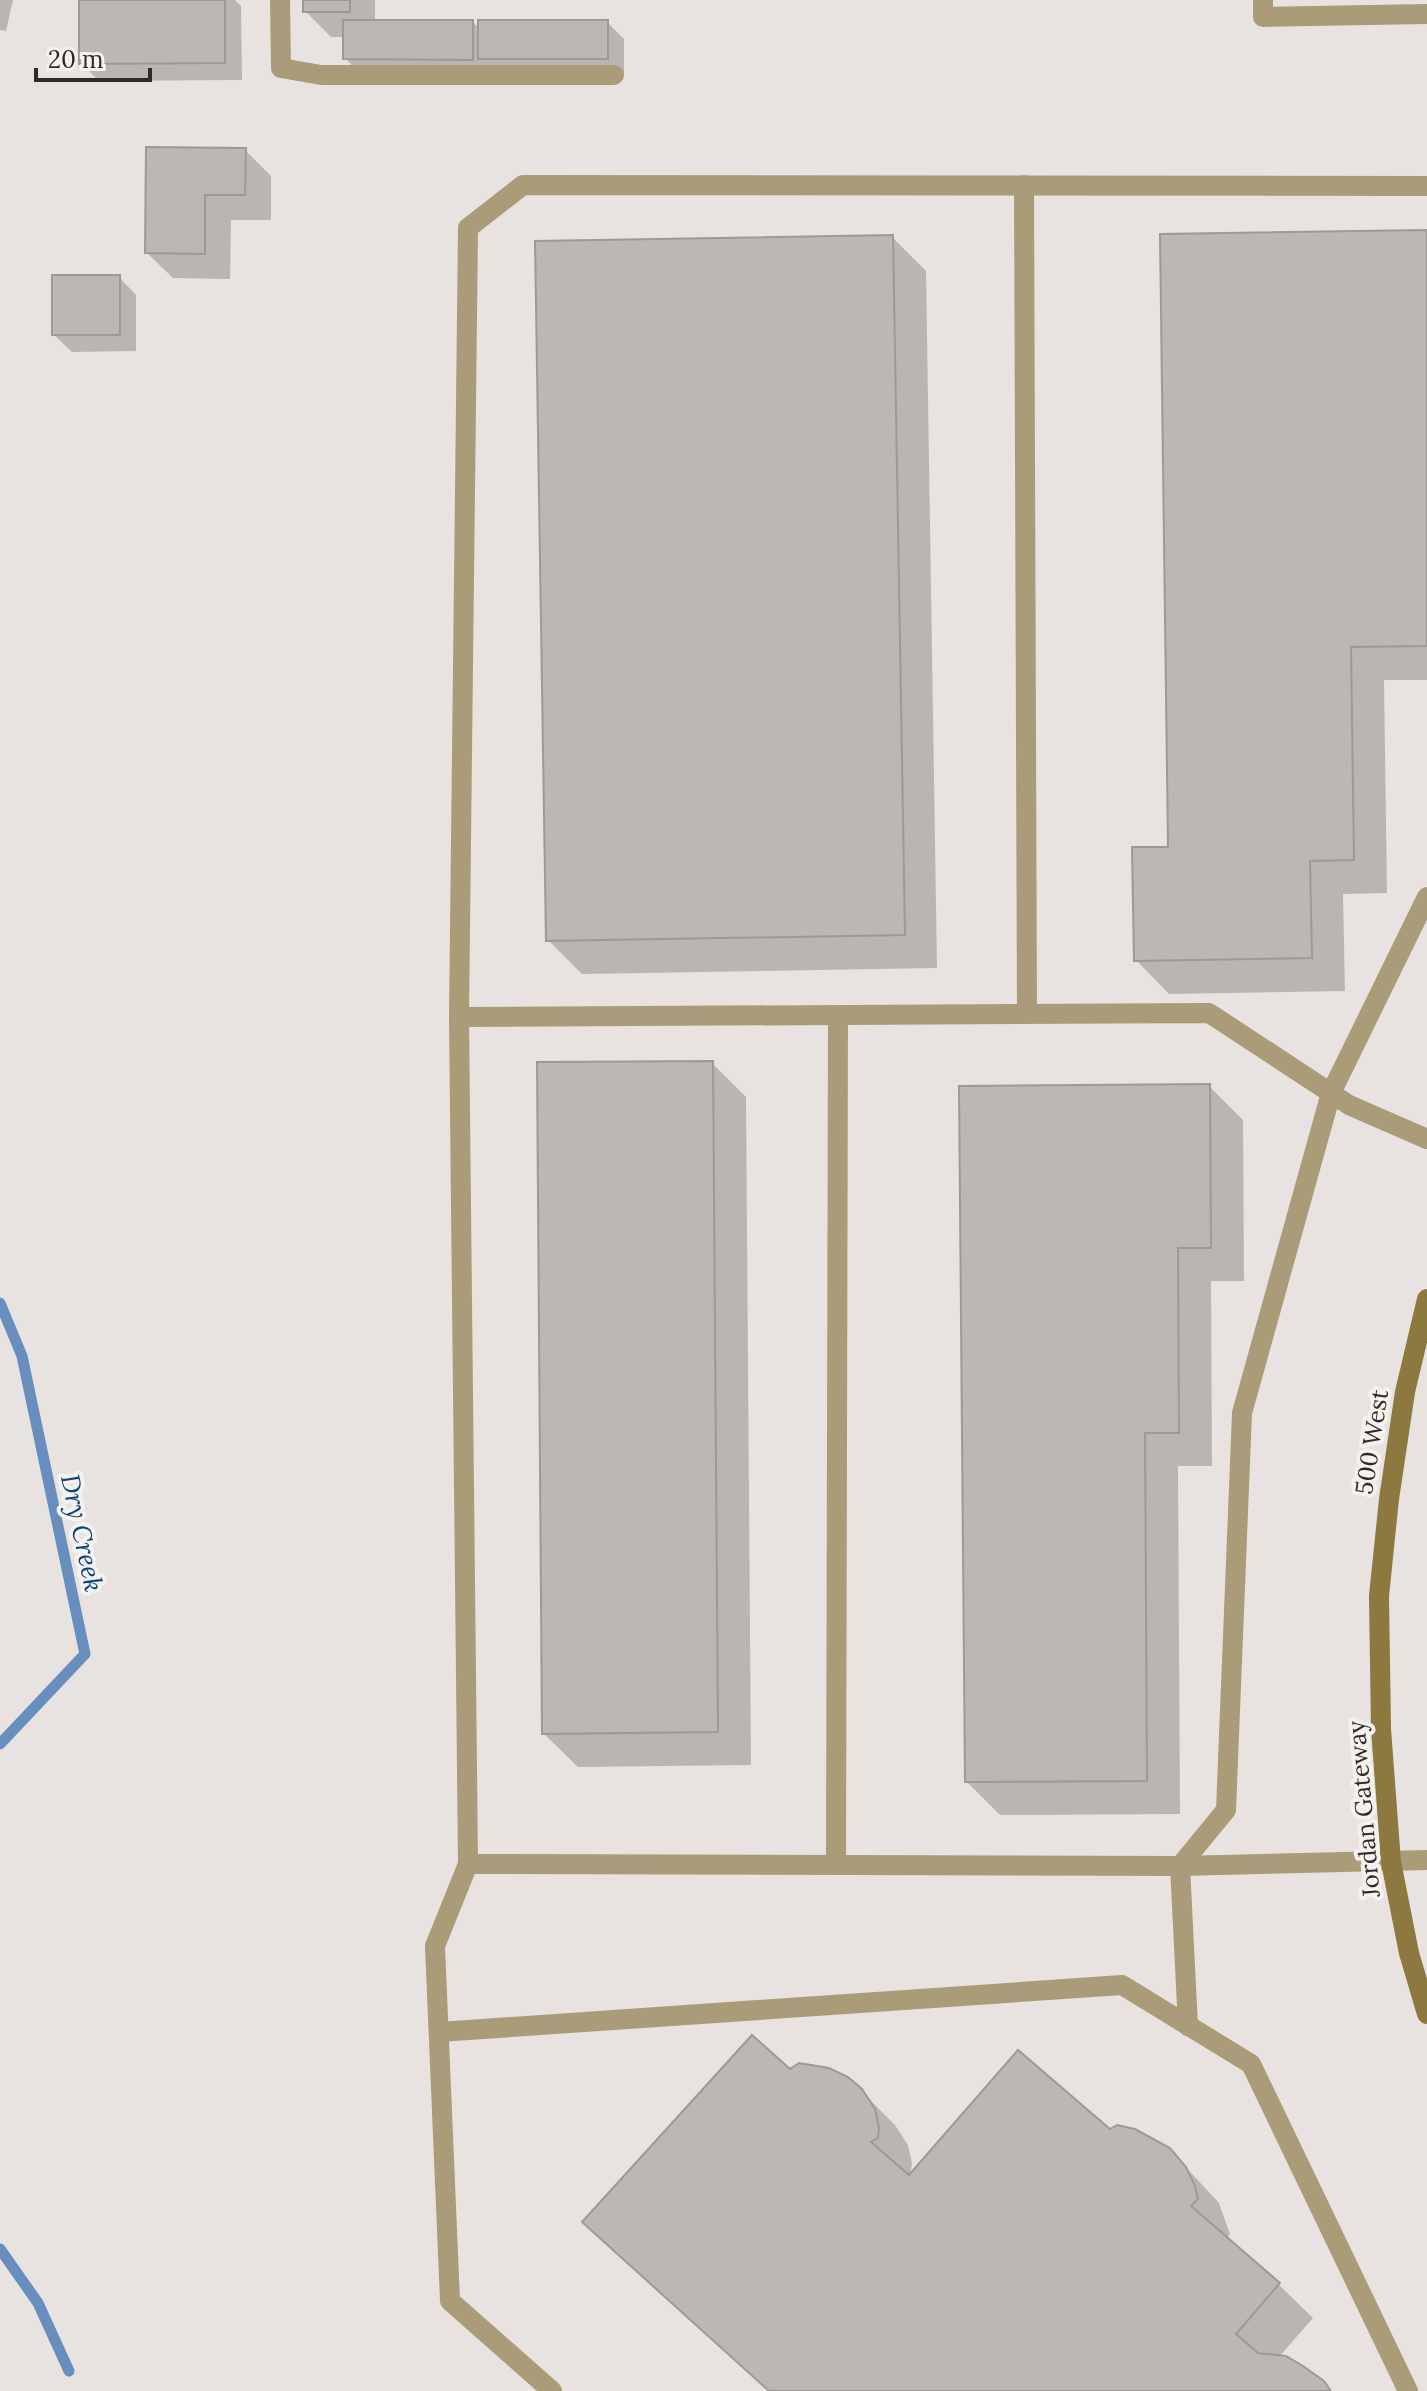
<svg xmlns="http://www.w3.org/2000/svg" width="1427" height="2391" font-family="Lora,serif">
<rect width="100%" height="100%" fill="#e8e3e0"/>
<g fill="#0003">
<path d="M0,0H13L6,31L0,30Z"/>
<path d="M81,0H235L241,6L242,80L99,81L81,63Z"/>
<path d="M305,0H375V22H473L480,29L607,22L624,39V76H362L345,58V37H331L305,11Z"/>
<path d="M245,150L271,176V220H231L230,279L173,278L147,253Z"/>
<path d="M1427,232V680H1384L1387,893L1343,894L1345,991L1169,994L1136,960L1170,849Z"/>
<path d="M892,237L926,271L937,968L582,974L548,940Z"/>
<path d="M119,277L136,295V351L72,352L54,335Z"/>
<path d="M712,1063L746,1097L751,1765L578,1767L544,1734Z"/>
<path d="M1209,1086L1243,1120L1244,1281H1211L1212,1466H1178L1180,1814L1000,1815L967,1782Z"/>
<path d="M790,2071L860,2090L895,2125L908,2145L912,2163L910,2177L1109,2132L1169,2149L1219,2203L1230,2234L1226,2239L1279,2285L1313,2318L1279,2357L1331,2391H768L584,2221Z"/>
</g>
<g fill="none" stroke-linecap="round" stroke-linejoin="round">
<g stroke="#688ebe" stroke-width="11">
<path d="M0,1303L22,1356L85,1654L0,1744"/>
<path d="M0,2249L38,2303L69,2371"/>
</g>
</g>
<g fill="#bbb7b4" stroke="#9d9995" stroke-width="2">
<path d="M79,0H225V63L79,64Z"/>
<rect x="303" y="0" width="47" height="12"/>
<path d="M343,20H473V60L343,59Z"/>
<rect x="478" y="20" width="130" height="39"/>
<path d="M146,147L246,148L245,195H205V254L145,253Z"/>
<path d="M1427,230V646L1351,647L1354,860L1310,861L1312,958L1134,961L1132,847H1168L1160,234Z"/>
<path d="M893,235L905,935L546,941L535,241Z"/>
<rect x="52" y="275" width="68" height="60"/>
<path d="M713,1061L718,1732L542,1734L537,1062Z"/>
<path d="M1210,1084L1211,1248H1178L1179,1433H1145L1147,1781L965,1782L959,1086Z"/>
<path d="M752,2035L790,2069L799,2063L829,2068L848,2077L862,2089L875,2109L879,2128L878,2138L871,2142L909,2175L1018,2050L1110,2129L1117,2125L1135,2129L1170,2148L1186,2167L1195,2186L1198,2199L1191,2206L1280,2283L1236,2334L1258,2353L1286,2356L1303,2366L1324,2381L1331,2391H769L582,2222Z"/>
</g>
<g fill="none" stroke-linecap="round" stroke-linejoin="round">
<g stroke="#aa9c78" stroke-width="20">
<path d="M1263,0V17L1427,14"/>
<path d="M1024,185L1027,1014"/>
<path d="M1427,186L523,185L468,228L459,1017L468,1864L1180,1866L1427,1860"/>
<path d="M459,1017L1209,1013L1349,1105L1427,1139"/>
<path d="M468,1864L435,1946L450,2301L552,2391"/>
<path d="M836,1865L838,1015"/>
<path d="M1188,2026L1180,1866L1226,1810L1242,1413L1331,1093L1427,897"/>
<path d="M439,2032L1122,1985L1251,2064L1408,2391"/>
</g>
<path stroke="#aa9c78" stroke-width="20" d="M280,0L281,68L321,75H614"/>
<path stroke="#8d7840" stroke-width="20" d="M1427,1299L1405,1392L1389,1499L1379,1596L1381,1729L1391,1862L1409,1953L1427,2014"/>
</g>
<g text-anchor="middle" stroke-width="8" stroke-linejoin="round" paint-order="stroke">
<g font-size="24" fill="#2d2b2a" stroke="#f5f1ed">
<text transform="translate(1372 1442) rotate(-81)" y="8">500 West</text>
<text transform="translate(1364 1809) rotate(-95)" y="8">Jordan Gateway</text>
</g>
<g font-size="26" font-style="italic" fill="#0a427f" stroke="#f5f1ed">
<text transform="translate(82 1533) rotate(78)" y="9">Dry Creek</text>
</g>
</g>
<path d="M36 68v12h114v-12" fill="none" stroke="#2d2b2a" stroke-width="4"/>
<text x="48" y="68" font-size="24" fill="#2d2b2a" stroke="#f5f1ed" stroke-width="6" paint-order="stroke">20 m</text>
</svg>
